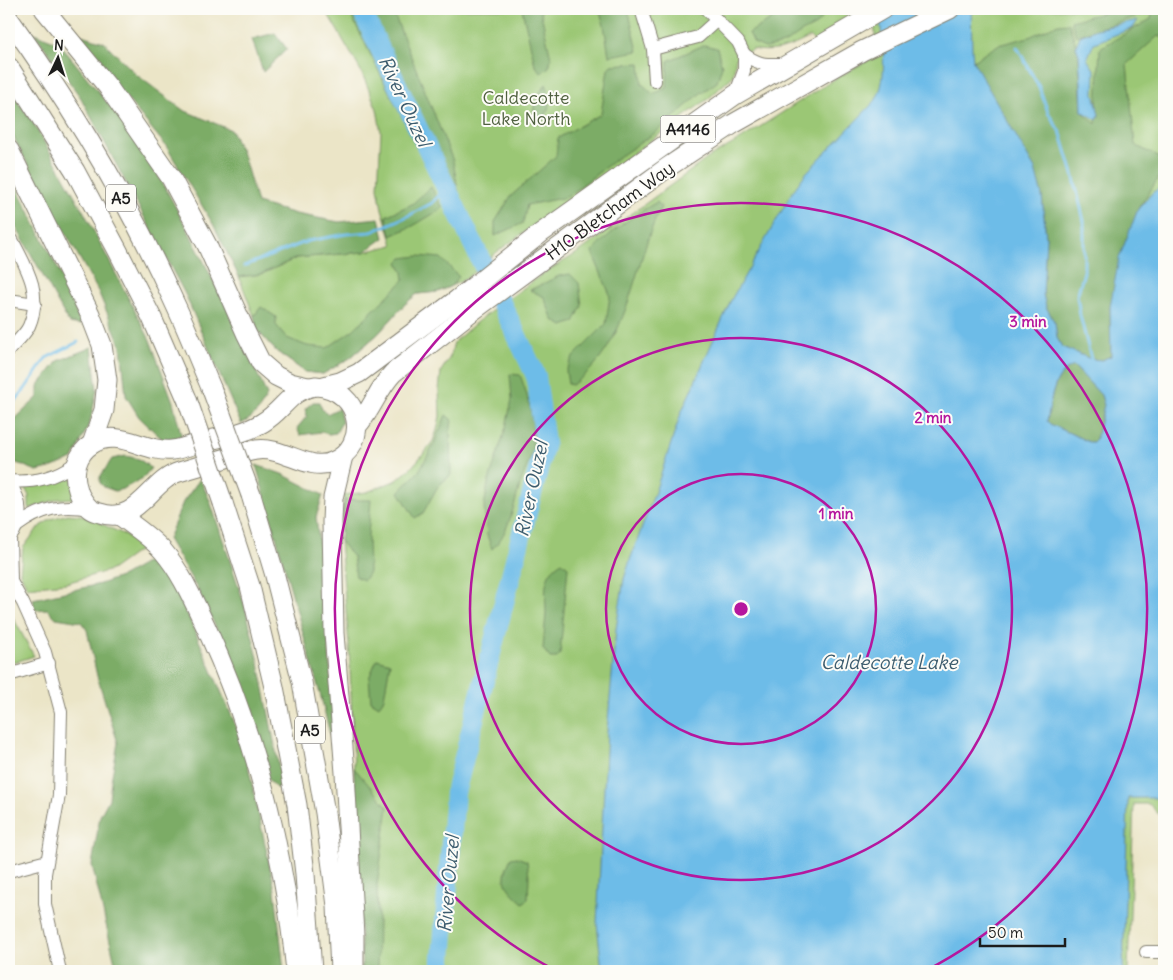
<svg xmlns="http://www.w3.org/2000/svg" width="1173" height="980" font-family="Delius,sans-serif">
<rect width="100%" height="100%" fill="#fdfcf7"/>
<filter id="ink" filterUnits="userSpaceOnUse"><feTurbulence type="fractalNoise" baseFrequency=".02" numOctaves="2"/><feDisplacementMap in="SourceGraphic" scale="10" xChannelSelector="R" yChannelSelector="G"/><feConvolveMatrix kernelMatrix="1 2 1 2 8 2 1 2 1" color-interpolation-filters="sRGB"/></filter>
<filter id="wash" filterUnits="userSpaceOnUse"><feTurbulence type="fractalNoise" baseFrequency=".0096" numOctaves="4" result="noise"/><feDisplacementMap in="SourceGraphic" scale="20" xChannelSelector="R" yChannelSelector="G"/><feGaussianBlur stdDeviation="1.12" result="paint"/><feColorMatrix in="noise" values="0 0 0 0 0 0 0 0 0 0 0 0 0 0 0 0 0 1.4 0 .05"/><feComposite in="paint" operator="in"/></filter>
<g filter="url(#wash)">
<rect width="100%" height="100%" fill="#ebe5c7"/>
<g fill="#9bc774" stroke="#5c7248">
<path d="M325,9H1164V820L1149,804H1134L1128,971H362L349,644L340,541L344,495L367,492L397,480L411,468L424,453L433,441L437,430L440,416L439,390L441,371L450,357L454,342L478,321L544,273L579,252L708,158L741,139L833,80L876,56L874,14L818,45L810,37C792,47 774,54 753,49L736,58L733,76L708,99L497,252L466,279L438,292L417,294L405,304L378,334L350,358L323,374L305,372L276,351L257,330L254,316L239,277L262,274L297,258L364,252L393,245L382,209L378,188L381,132L377,109L361,71Z"/>
<path d="M72,477L79,498L58,499L29,509V496L24,486C42,486 55,484 72,477Z"/>
<path d="M68,514L101,517L100,523L125,535L142,548L111,570L66,583L27,587L20,573L23,548L38,528L51,519Z"/>
<path d="M9,610L34,656L9,664Z"/>
</g>
<g fill="#7cac66" stroke="#4c6441">
<path d="M348,9H392L453,161L461,207L435,184Z"/>
<path d="M522,9H540L551,58L549,67L541,73L535,65Z"/>
<path d="M599,9H628L638,51L609,56L604,25Z"/>
<path d="M795,9H828V10L816,25L802,32L784,44L765,48L754,43L749,33L785,11L794,12Z"/>
<path d="M1117,9H1150V12L1076,36L1071,21Z"/>
<path d="M1153,9H1164V38L1158,36L1127,64L1135,145L1164,160V170L1138,209L1110,307L1111,356L1102,360L1091,359L1062,347L1057,338L1055,323L1046,307L1043,294L1046,238L1042,196L973,61L998,45L1029,37L1058,24L1069,23L1079,55L1082,111L1096,124L1100,48L1151,19Z"/>
<path d="M72,32L104,42L137,75L183,110L231,130L244,158L257,203L296,214L339,222L379,218L384,238L364,252L297,258L261,274L239,277L213,224L166,146Z"/>
<path d="M34,33L59,43L143,147L187,228L224,302L267,395C261,409 255,417 241,424L185,294L81,98Z"/>
<path d="M275,33L287,49L263,72L252,39Z"/>
<path d="M704,45L717,48L722,66L717,82L701,93L655,133L616,159L567,197L527,205L523,223L495,236V222L511,196L556,156L558,138L601,114L608,69L611,65L640,63L642,84L653,94L667,88L668,61Z"/>
<path d="M546,84C552,98 550,112 540,125C528,111 535,98 546,84Z"/>
<path d="M9,88L34,124L85,214L150,340L173,402L182,438L163,440L139,417L126,396L121,346L98,291L31,171L9,128Z"/>
<path d="M9,172L63,279L81,325L69,323L9,214Z"/>
<path d="M431,187L443,208L413,226L391,236L386,216L412,204Z"/>
<path d="M657,202L661,207C632,265 631,346 572,385L568,384L566,371L573,357L606,324L610,295L592,252C609,232 634,215 657,202Z"/>
<path d="M419,256L441,258L459,277L451,286L438,292L417,294L405,304L378,334L350,358L323,374L305,372L276,351L257,330L254,316L261,307L276,317V325L287,338L307,346L327,348L353,330L404,280L403,272L398,262L402,258Z"/>
<path d="M570,274L579,283L582,306L574,322L563,326L553,320L544,297L530,290L559,276Z"/>
<path d="M92,347L97,390L90,422L73,459L50,468L37,471L9,460V425L38,397V386L58,361Z"/>
<path d="M1074,366L1101,395L1104,405L1096,439L1093,442H1089L1050,424L1047,421C1051,401 1052,375 1074,366Z"/>
<path d="M510,374L520,375C529,398 536,424 532,450C531,460 525,470 522,479C514,502 510,533 492,549L487,535L484,507L488,484L506,427L512,399Z"/>
<path d="M313,402H319L322,409L327,414L339,408L342,422L336,433L329,434L321,432L300,435L297,428L307,416L305,409Z"/>
<path d="M446,415L452,420L450,435L451,475L438,486L423,513L415,518L399,492L419,471L433,446Z"/>
<path d="M126,456L139,459L151,468L143,478L123,489L115,491L104,487L100,483V477L112,459Z"/>
<path d="M256,465L282,474L323,495L316,517L326,601L336,760L322,701Z"/>
<path d="M200,479L210,501L244,603L258,658L283,788H276L267,778L239,676L198,590L168,539L183,502Z"/>
<path d="M344,500H371L368,535L369,572L364,580L356,577L353,557L340,541Z"/>
<path d="M158,556L187,613L243,742L275,890L284,971H117L92,865L100,816L109,799L111,781L118,743L97,676L87,630L81,622L56,618L47,609L35,610L33,599L100,584L123,576Z"/>
<path d="M562,562L568,567L560,654L557,658H550L543,649C544,637 545,625 546,614C546,592 541,574 562,562Z"/>
<path d="M377,659L390,663L384,698L379,706L371,701L369,678Z"/>
<path d="M354,768L388,807L377,886L378,918L377,971H362Z"/>
<path d="M517,857L527,861L529,875L528,899L523,903C504,886 500,881 511,858Z"/>
</g>
<g fill="#6dbce8" stroke="#446c82" fill-rule="evenodd">
<path d="M879,9H971C972,26 971,44 973,61L1035,169L1042,196L1046,238L1043,294L1046,307L1055,323L1057,338L1062,347L1091,359L1102,360L1111,356L1110,307L1119,258L1138,209L1153,192L1164,186V806L1156,798H1128L1123,971H602L597,923L607,732L616,629L624,579L630,560L655,492L681,413L731,300L793,191L806,173L875,101C890,78 881,36 879,9ZM1074,366L1101,395L1104,405L1096,439L1093,442H1089L1050,424L1047,421C1051,402 1052,374 1074,366Z"/>
<path d="M1138,20L1133,28L1094,43L1087,59L1095,71L1094,93L1099,115L1097,120L1082,111L1081,83L1079,55L1076,46L1080,36L1097,29Z"/>
</g>
<g fill="none" stroke-linecap="round" stroke-linejoin="round">
<g stroke="#6dbce8" stroke-width="3">
<path d="M1017,47L1039,87L1048,112L1061,134L1073,174L1084,221V272L1077,296L1080,315L1091,359"/>
<path d="M244,266L308,241L346,234L371,232L408,216L432,203L445,189"/>
<path d="M9,409L25,389L46,358L78,342"/>
</g>
<path stroke="#6dbce8" stroke-width="20" d="M361,9L536,376L545,443L455,793L441,971"/>
</g>
</g>
<g filter="url(#ink)">
<g fill="none" stroke-linecap="round" stroke-linejoin="round">
<defs>
<g id="minor">
<path d="M641,9L653,49L655,81"/>
<path d="M706,9L738,42L744,54"/>
<path d="M653,49L698,37L717,20"/>
<path d="M735,95L744,71V54C759,66 768,64 786,64"/>
<path d="M9,234C24,264 44,291 29,326C25,335 15,343 9,350"/>
<path d="M9,300L35,304"/>
<path d="M9,481C35,483 54,478 76,463"/>
<path d="M9,483C23,501 23,521 9,539"/>
<path d="M17,526C41,508 61,504 90,509"/>
<path d="M10,538L11,580"/>
<path d="M9,578L23,603L45,652L61,712L59,795L45,874V904L60,971"/>
<path d="M9,675L49,663"/>
<path d="M9,871L47,861"/>
<path d="M1146,952H1164"/>
</g>
<g id="highway">
<path d="M44,9L108,87L171,178L207,245L246,333L261,363L276,376L290,383L308,387"/>
<path d="M9,19C73,108 131,206 176,306C189,334 200,362 212,390"/>
<path d="M9,67L75,171L118,251L152,318L187,399"/>
<path d="M9,150L90,314L102,345L107,380L104,410L92,444"/>
<path d="M316,386C362,389 371,446 332,462C308,472 283,446 256,450C247,451 238,455 230,457C213,462 196,467 179,472C150,481 137,526 100,513C97,512 92,511 90,509C85,505 79,495 78,490C72,473 76,454 92,444C118,427 145,453 172,450C182,449 192,445 201,442C221,437 244,434 262,423C285,410 288,390 316,386Z"/>
<path d="M324,386L340,382L359,373L458,299L541,233L735,95L883,9"/>
<path d="M357,426C372,410 377,390 393,373L471,312L668,167L733,124L862,51L950,9"/>
<path d="M343,456L333,498L332,522L334,633L345,773L354,935V971"/>
<path d="M251,495L274,572L302,682L325,813L337,906L340,971"/>
<path d="M223,503L250,586L274,687L297,805L305,874L312,971"/>
<path d="M119,515C134,526 151,537 163,551C182,573 194,602 206,627C256,735 284,854 296,971"/>
</g>
</defs>
<use href="#minor" stroke="#848072" stroke-width="14"/>
<use href="#highway" stroke="#848072" stroke-width="21"/>
<use href="#minor" stroke="#fff" stroke-width="12"/>
<use href="#highway" stroke="#fff" stroke-width="19"/>
<defs>
<g id="highway-bridge">
<path d="M212,390L251,495"/>
<path d="M187,399L223,503"/>
</g>
</defs>
<use href="#highway-bridge" stroke="#848072" stroke-width="21" stroke-linecap="butt"/>
<use href="#highway-bridge" stroke="#fff" stroke-width="19"/>
</g>
</g>
<g fill="none" stroke="#b5179e" stroke-width="2.5">
<circle cx="741" cy="609" r="135"/>
<circle cx="741" cy="609" r="271"/>
<path d="M557 971A406 406 0 1 1 925 971"/>
</g>
<g text-anchor="middle" stroke-width="4" stroke-linejoin="round" paint-order="stroke">
<g fill="#fdfcf7" stroke="#605f5e" stroke-width="1">
<rect x="660.5" y="115.5" width="55" height="27" rx="4"/>
<rect x="106" y="184.5" width="30" height="27" rx="4"/>
<rect x="295" y="716.5" width="30" height="27" rx="4"/>
</g>
<g font-size="16" font-weight="bold" fill="#1c1c1c">
<text x="688" y="135">A4146</text>
<text x="121" y="204">A5</text>
<text x="310" y="736">A5</text>
</g>
<g font-size="18" fill="#4f603f" stroke="#fdfcf7">
<text x="526" y="104">Caldecotte<tspan x="526" dy="21">Lake North</tspan></text>
</g>
<g font-size="18" fill="#1c1c1c" stroke="#fdfcf7">
<text transform="translate(610 211) rotate(-36)" y="6">H10 Bletcham Way</text>
</g>
<g font-size="19" font-style="italic" fill="#3c5c6e" stroke="#fdfcf7">
<text transform="translate(405 101) rotate(65)" y="7">River Ouzel</text>
<text transform="translate(531 489) rotate(-78)" y="7">River Ouzel</text>
<text x="889" y="669">Caldecotte Lake</text>
<text transform="translate(448 884) rotate(-85)" y="7">River Ouzel</text>
</g>
</g>
<circle cx="741" cy="609" r="8" fill="#b5179e" stroke="#fdfcf7" stroke-width="2.5"/>
<g font-size="15" text-anchor="middle" font-weight="bold" fill="#b5179e" stroke="#fdfcf7" stroke-width="4" stroke-linejoin="round" paint-order="stroke">
<text x="1028" y="327">3 min</text>
<text x="933" y="423">2 min</text>
<text x="836" y="519">1 min</text>
</g>
<rect width="1173" height="980" fill="none" stroke="#fdfcf7" stroke-width="30"/>
<g transform="translate(58 58) rotate(4)" stroke="#fdfcf7" stroke-width="4" paint-order="stroke">
<path d="M0-4L9 19L0 12L-9 19Z" fill="#1c1c1c"/>
<text y="-8" font-size="14" font-weight="bold" text-anchor="middle" fill="#1c1c1c">N</text>
</g>
<path d="M980 938v8h85v-8" fill="none" stroke="#1c1c1c" stroke-width="2.5"/>
<text x="988" y="938" font-size="15" fill="#1c1c1c" stroke="#fdfcf7" stroke-width="4" paint-order="stroke">50 m</text>
</svg>
